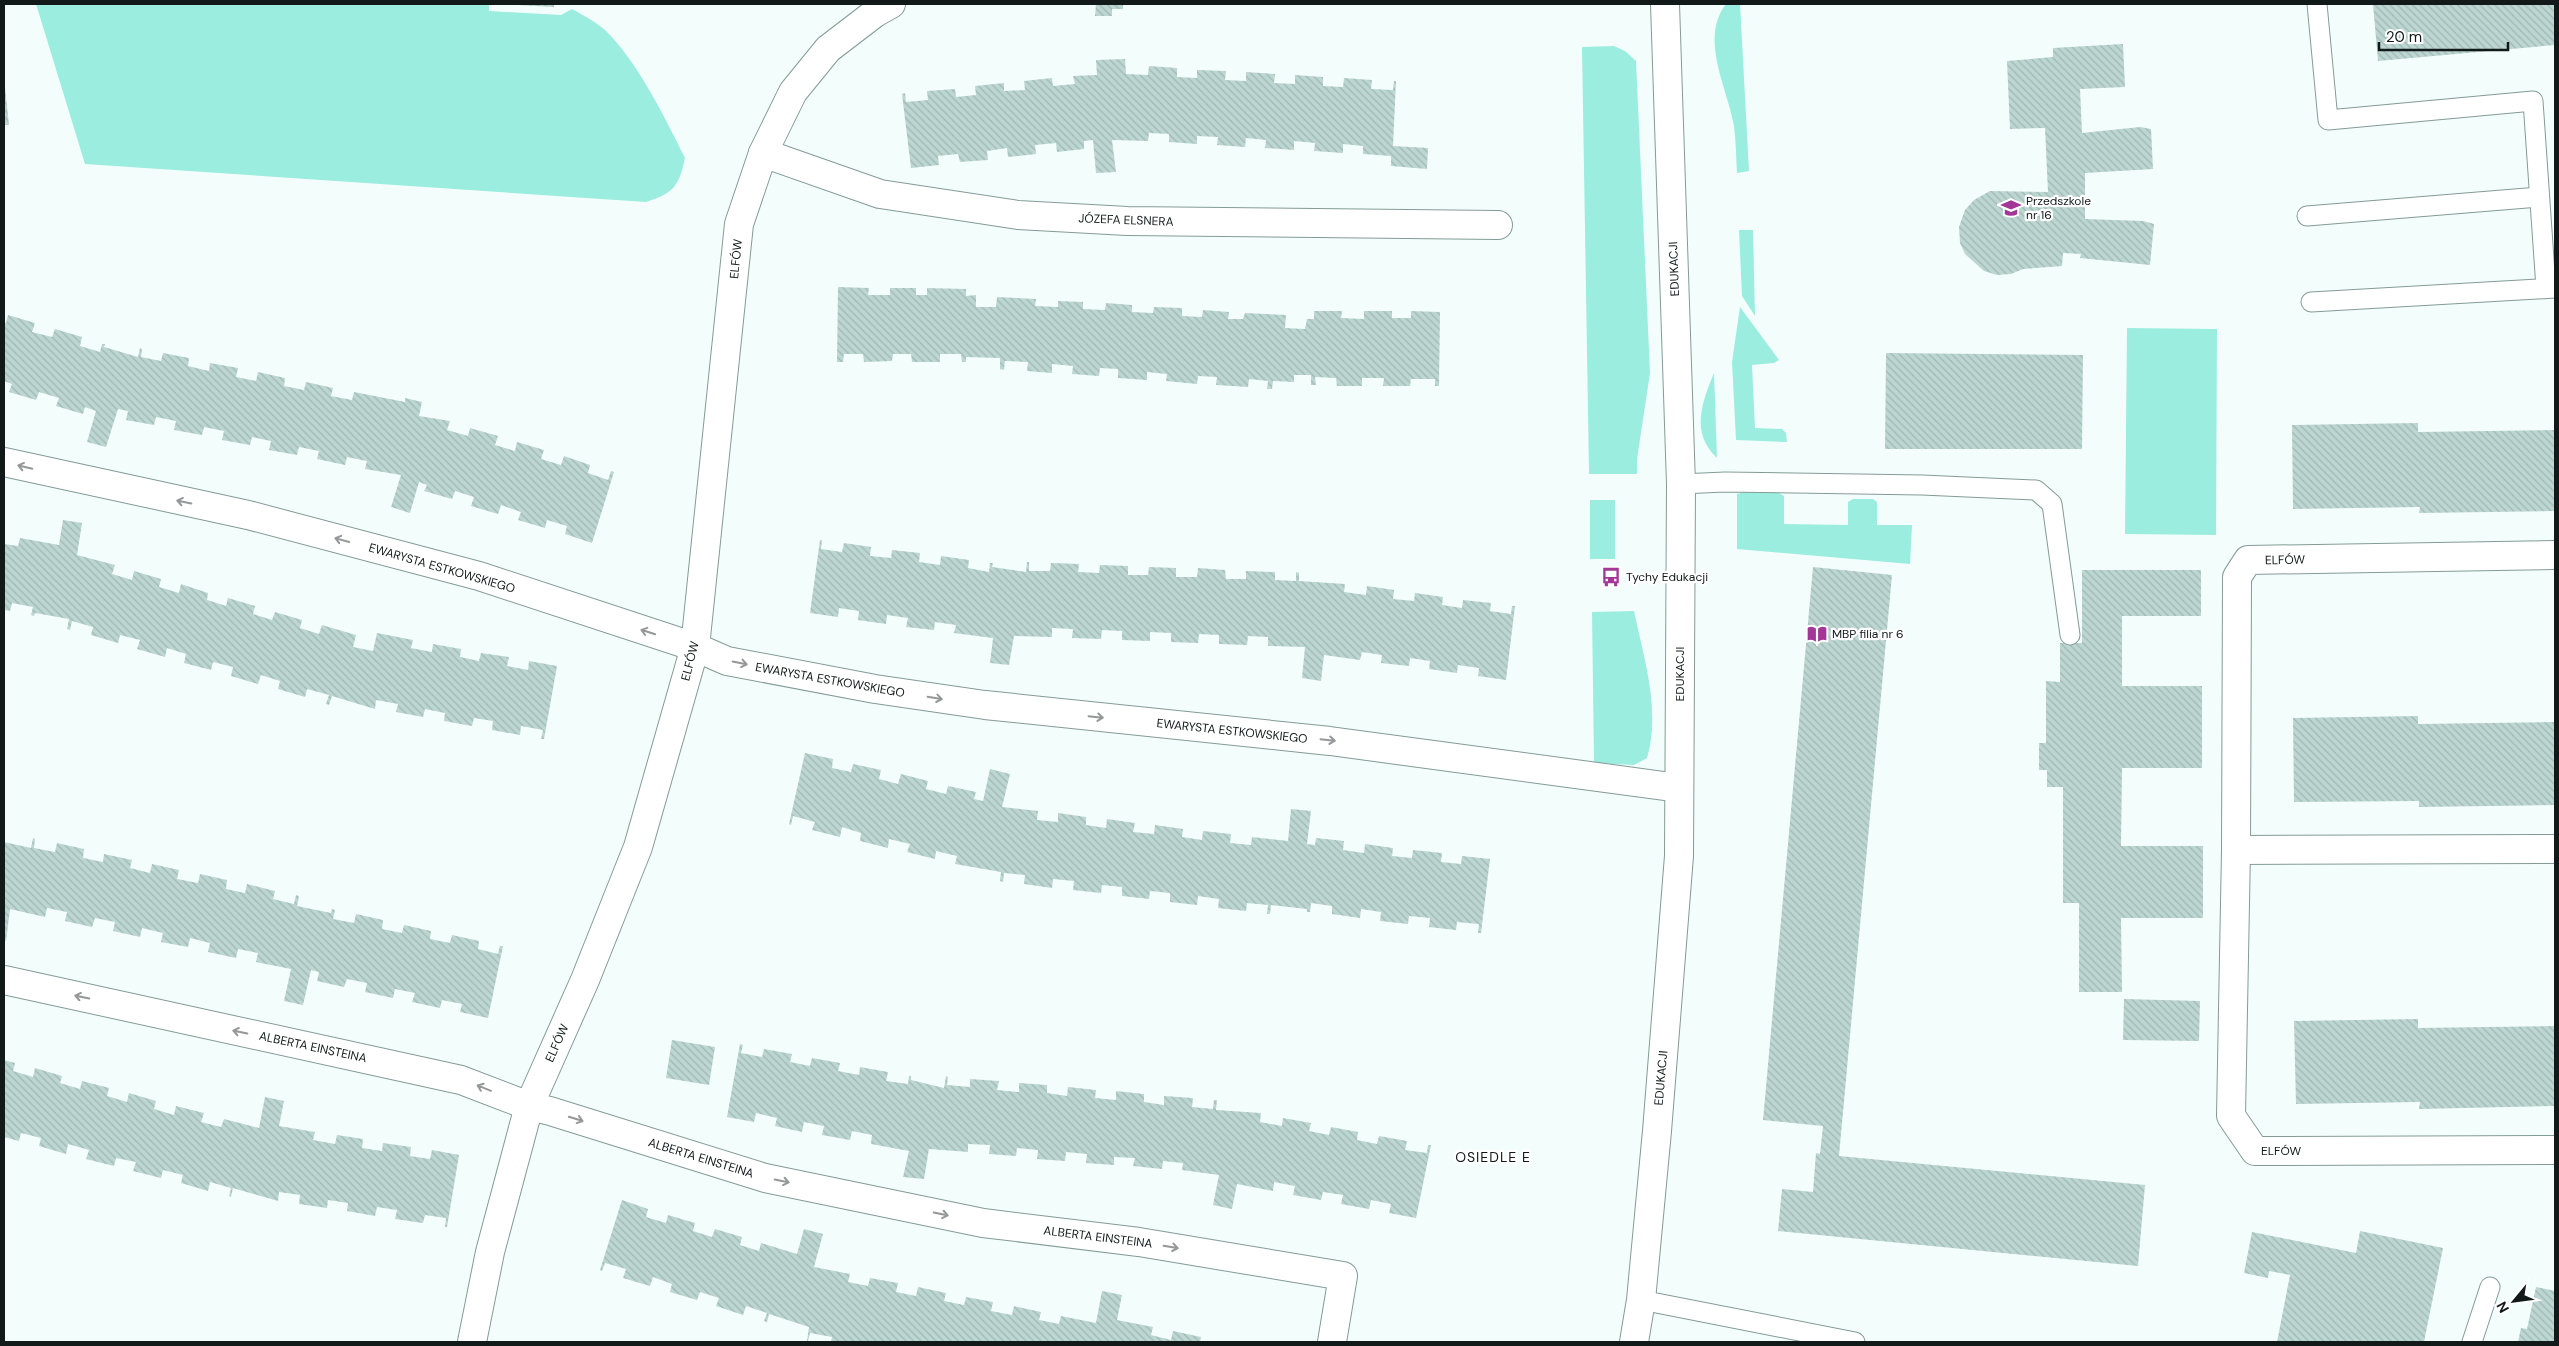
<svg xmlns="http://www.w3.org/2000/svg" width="2559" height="1346" font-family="'DM Sans',sans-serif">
<defs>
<pattern id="building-back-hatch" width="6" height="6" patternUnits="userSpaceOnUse" patternTransform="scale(1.25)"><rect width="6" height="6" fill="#bcd6d1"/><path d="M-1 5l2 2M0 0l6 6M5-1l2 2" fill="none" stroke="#a1b7b3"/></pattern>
</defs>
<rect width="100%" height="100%" fill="#f3fefc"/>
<g fill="#9beddf">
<path d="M36,4H489V11L561,15L572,9C583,15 596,22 605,30C638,62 665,118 685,158C679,186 674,193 646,202L85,164Z"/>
<path d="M1726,4H1740L1749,171L1737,173C1736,157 1736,141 1734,126C1728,89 1699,39 1726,4Z"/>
<path d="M1614,46L1625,51L1636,61L1650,373L1637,459V474H1589L1582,47Z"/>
<path d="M1739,230H1753L1755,316L1742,296Z"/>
<path d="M1740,307L1779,360L1774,363L1752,365L1755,428L1782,429L1786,433L1787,442L1736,440L1732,362Z"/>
<path d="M2127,328L2217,329L2216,535L2125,534Z"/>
<path d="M1714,373L1717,458C1690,433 1702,402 1714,373Z"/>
<path d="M1748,491L1779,493L1784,496V524L1848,525V502L1853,499H1873L1877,502V525H1912L1910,564L1737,549V494Z"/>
<rect x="1590" y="500" width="25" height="59"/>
<path d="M1634,611C1644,659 1661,710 1647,758L1634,765L1594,763L1592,612Z"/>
</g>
<g fill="url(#building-back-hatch)">
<path d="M501,4H554V7Z"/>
<path d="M1096,4H1123V9H1112V16H1095Z"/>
<path d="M2373,4H2555V45L2378,61Z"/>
<path d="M2123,44L2125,87L2080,89L2082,133L2140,127L2151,129L2153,169L2085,173V219L2143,221L2154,224L2150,265L2080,258L2081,254L2063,253L2062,266L2023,269L2011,274L1997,275L1984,271L1965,254L1960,243L1959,227L1965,210L1974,200L1990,191L2048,192L2045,128L2010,129L2007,61L2053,57V48Z"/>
<path d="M1125,59L1126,74L1148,75L1149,66L1177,68V77L1197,78V70L1226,71L1225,80L1246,81V72L1275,74L1274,83L1295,84V75L1323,77V86L1343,87L1344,78L1372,80L1371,89L1393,90L1394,81H1396L1393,146L1428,148L1427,169L1391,166V156L1363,154V146L1343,144V153L1314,151L1315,143L1294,141V150L1265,148L1266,140L1246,138L1245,147L1217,145L1218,137L1197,136V144L1169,142V134L1149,133L1148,141L1112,140L1116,172L1096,173L1093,140L1084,141V149L1057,152L1056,143L1035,145L1036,154L1008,157L1007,148L987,151L988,160L960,162L958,154L938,156L939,165L911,168L902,94L905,93L906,102L928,100L927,91L955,89L956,97L976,95L975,86L1004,83V91L1025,90L1024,81L1052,78L1053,86L1075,84L1073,76L1097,75L1096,60Z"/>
<path d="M4,78L9,125H4Z"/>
<path d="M838,287L869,288L868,295H890V288H916V295H927V288L966,289V296L976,295V307H996L997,297L1036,299L1035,306L1058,307V301L1083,302V309L1105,310L1106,303L1132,305V312L1153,313L1154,307L1182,308V316L1202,317L1203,310L1229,312L1228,319H1243L1245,313L1286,315L1285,328L1305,329L1307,319H1314V311H1342L1341,318L1364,319V311H1392V318H1411V311L1440,312L1439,386H1435V379H1411L1410,386H1383L1384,378H1362V386H1337L1336,378L1315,377L1316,385H1311V375H1294V382L1273,381L1272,389H1267L1268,381L1249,379L1248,387L1216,385L1217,377L1198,376L1197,384L1166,381L1167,374L1147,372V380L1118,378V369L1100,368L1099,376L1072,374L1073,366L1052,364V373L1027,371L1028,362L1005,361L1004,370L1000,369V358L966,357V362H962L961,354H940V362H912L911,354H893L892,361L864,362L863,354H844L843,362H837Z"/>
<path d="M8,315L35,323L32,332L52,337L55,329L82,337L80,346L100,352L102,344H105L104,347L138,357L140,348L142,349L141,357L161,361L163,353L189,358L188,366L209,371L210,363L238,368L236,377L256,381L258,372L285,378L284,386L304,390L306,382L333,388L331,396L352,400L354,392L405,402V398L422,402L419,416L450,421L447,430L468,436L470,428L498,436L495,445L515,451L517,442L544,450L541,459L561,465L564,456L590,465L588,473L608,480L611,471L614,472L592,543L565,534L567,526L547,520L545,528L518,520L521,512L501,505L498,514L471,506L474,497L455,491L452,499L424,491L427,485L419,482L410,513L391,507L401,475L365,469L367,461L347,457L345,465L317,459L319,451L299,447L297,455L269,450L271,441L252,437L250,445L222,440L224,431L204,427L202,435L174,430L176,421L156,417L154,425L126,420L128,411L118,409L106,447L87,442L96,411L85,407L83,414L56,406L59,398L39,392L36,400L9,392L12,384L4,381V322L6,323Z"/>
<path d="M1886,353L2083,355L2082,449H1885Z"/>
<path d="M2418,423V432L2555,430V511L2419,513L2420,507L2293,509L2292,425Z"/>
<path d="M63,520L82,523L77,555L115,565L112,574L132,580L134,571L161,579L159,587L179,593L181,584L208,593L207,600L226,606L228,598L255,606L253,614L272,620L275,612L302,620L300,628L319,634L322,625L356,635L353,647L373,651L377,633L413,640L411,648L432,652L433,644L461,649L460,657L479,661L481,653L509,657L507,666L528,670L529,661L557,666L544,739H541L543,730L521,726L520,735L492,730L493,721L474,718L472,726L444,721L445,713L425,709L423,717L396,712L398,704L376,700L375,709L332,696L329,705L326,704L329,695L307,689L305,697L278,689L280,681L261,675L258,684L231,676L233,667L213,662L211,670L184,663L186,654L167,648L165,657L137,649L140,640L120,635L118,643L91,635L93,627L72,621L70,630L67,629L69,619L35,613L34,616L31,615L33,607L12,603L10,611L4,610V544L18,546L20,538L59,545Z"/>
<path d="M820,540H822L821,549L842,552L844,543L871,547L870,556L891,558L892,550L920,553L919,562L940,565L941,556L969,560L968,568L989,572L990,563H993L992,567L1026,572L1027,562H1029V571H1050L1051,563L1079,564L1078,572L1099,573L1100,565L1128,566V575H1148L1149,567L1176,568V577H1197L1198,568L1225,570L1226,579H1246V571L1275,572V580L1296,581V572L1299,573V581L1345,584L1344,592L1366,595L1367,586L1394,590L1393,599L1414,601L1415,593L1443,597L1442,605L1462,608L1463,600L1491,603L1490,611L1511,614L1512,606H1515L1506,680L1478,676L1479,668L1458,665L1457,673L1429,669L1430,661L1410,658L1409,666L1381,663L1382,655L1362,652L1360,660L1324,655L1321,681L1302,678L1305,647L1268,646V637L1248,636L1247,645L1219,644V635L1199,634L1198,643L1171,642V633L1150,632V641L1122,640V631L1102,630L1101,639L1072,638L1073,629L1052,628V637L1014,636L1009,665L990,663L993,638L954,633L956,625L935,622L934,630L906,627L908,618L887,615L886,624L858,620L859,611L839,608L838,617L810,613Z"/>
<path d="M1813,567L1892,575L1839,1156L2145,1185L2138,1266L1778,1231L1782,1189L1813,1192L1816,1153L1820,1154L1823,1126L1763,1120Z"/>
<path d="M2082,570H2201V616H2122V686H2202V768H2122L2121,846H2203V918H2121L2122,992H2079V903H2063V787H2047V770H2039V743H2046V681L2060,682V643H2082Z"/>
<path d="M2418,716V724L2555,722V805L2419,807V801L2294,802L2293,718Z"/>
<path d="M805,753L833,759L832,768L851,772L853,764L881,770L879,779L898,784L901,774L928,781L926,789L946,794L948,786L976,792L974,799L983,801L990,769L1010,774L1002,807L1038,811L1037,820L1058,822V813L1086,817V825L1106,828L1107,819L1135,823L1133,832L1154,834L1155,825L1183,829L1182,837L1202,840L1203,831L1231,834L1230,843L1251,845L1252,837L1288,841L1291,809L1311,811L1307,844L1315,845L1316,838L1344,841L1343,850L1364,853L1365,844L1393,848L1392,856L1412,858L1413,850L1442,853L1441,862L1461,864L1462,856L1490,859L1481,933H1478L1479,924L1457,922L1456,930L1429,927L1430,918L1409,916L1408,924L1380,921L1381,912L1361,909L1360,918L1332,914V906L1311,903L1310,912H1307V909L1271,905L1270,914H1267L1268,905L1247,903L1246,911L1218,908L1219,899L1198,896L1197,905L1170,902V893L1150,891L1149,899L1122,896V887L1102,885L1101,893L1073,890L1074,881L1053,879L1052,888L1024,884L1025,875L1004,873L1003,882L1000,881L1001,872L955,864L957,856L936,851L935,859L907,852L910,844L889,839L888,848L860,841L861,833L842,827L840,837L812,830L815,822L793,816L791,825L789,824Z"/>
<path d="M33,838L35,839L34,848L55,852L57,843L84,849L83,858L103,862L104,854L132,860L130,868L150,873L152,864L179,870L177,879L198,883L200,874L227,880L226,889L245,893L247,884L275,891L273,899L294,904L296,895L299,896L297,906L331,913L332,909L335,910L333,919L354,923L356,914L383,920L382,929L402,933L404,925L431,931L430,939L450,943L452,935L479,941L478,949L498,954L500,946H503L488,1018L460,1012L462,1004L442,1000L440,1008L412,1002L415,993L395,989L393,998L365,992L367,983L347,979L344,987L317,981L319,972L311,970L303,1005L284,1001L291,969L256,962L258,953L238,949L236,958L208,952L210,943L190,938L188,947L161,942L163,933L142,928L140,937L113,931L115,922L95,918L92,927L65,921L67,912L47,908L45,917L10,909L6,941L4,940V842L31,848Z"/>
<path d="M2124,999L2200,1001L2199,1041L2123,1040Z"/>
<path d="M2418,1019V1028L2555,1026V1106L2419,1109L2420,1102L2296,1104L2294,1021Z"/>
<path d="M672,1040L715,1047L709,1085L666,1078Z"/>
<path d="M740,1044L743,1045L741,1053L762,1057L764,1049L792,1054L790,1062L810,1066L812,1058L840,1063L838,1071L859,1075L860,1067L888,1072L886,1081L908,1084L909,1076H911V1080L944,1088L946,1076L948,1077L947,1085L970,1087V1079L999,1081L997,1090L1019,1092V1083L1047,1085V1093L1067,1096L1068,1087L1096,1090L1095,1098L1116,1100V1091L1144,1094V1102L1164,1105V1096L1193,1098L1192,1107L1213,1109L1214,1100H1217L1216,1110L1261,1113L1260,1122L1282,1126L1283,1118L1311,1123L1309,1131L1329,1135L1331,1127L1358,1132L1357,1140L1377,1144L1379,1136L1407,1141L1405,1150L1427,1153L1428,1145H1431L1416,1218L1389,1213L1391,1204L1371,1200L1369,1209L1341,1204L1343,1195L1323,1192L1321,1200L1293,1195L1295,1186L1274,1182L1273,1191L1237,1184L1232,1209L1213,1205L1219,1175L1182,1170L1183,1163L1163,1161L1162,1169L1133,1166L1135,1158L1114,1157V1165L1086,1163L1087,1154L1066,1152L1065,1161L1037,1159L1038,1150L1017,1148L1016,1156L989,1154L990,1145L968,1144V1152L929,1149L924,1179L903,1177L909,1151L871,1144L872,1135L852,1131L850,1140L822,1135L824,1126L804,1122L802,1132L775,1126L777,1118L756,1113L754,1122L727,1117Z"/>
<path d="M4,1060L15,1063L13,1071L33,1077L35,1068L62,1076L60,1083L80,1089L82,1081L109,1088L107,1096L127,1102L129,1093L156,1101L154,1109L174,1115L176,1106L204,1113L201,1122L221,1127L224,1119L259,1128L265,1097L284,1101L279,1126L315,1132L313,1140L335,1144L337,1135L363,1139L362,1148L382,1151L383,1143L411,1147L410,1156L430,1159L432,1150L459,1155L447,1227H445L446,1218L425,1215L423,1223L395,1219L397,1210L377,1207L375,1216L347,1211L348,1203L328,1200L327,1208L299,1204L300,1195L279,1192L278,1201L233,1188L231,1197L229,1196L231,1188L210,1182L208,1191L181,1183L183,1175L163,1170L161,1178L133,1171L136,1162L116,1158L114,1166L86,1159L89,1150L68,1144L66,1154L39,1146L41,1138L21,1133L19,1141L4,1137Z"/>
<path d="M622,1200L648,1209L646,1217L666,1223L668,1215L695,1223L693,1231L712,1237L715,1229L742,1237L740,1245L759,1251L761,1243L797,1254L804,1229L823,1234L814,1267L850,1274L848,1282L868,1286L870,1278L898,1283L896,1292L916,1296L918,1287L946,1293L944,1301L964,1305L966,1297L993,1302L991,1311L1012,1315L1014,1306L1041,1312L1039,1320L1059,1324L1061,1316L1096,1323L1102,1291L1122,1295L1117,1320L1153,1327L1151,1335L1171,1340L1173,1331L1201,1337L1200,1342H831L832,1337L810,1333L808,1341H807L809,1327L769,1314L767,1322L764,1321L767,1313L746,1306L743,1315L716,1306L719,1298L700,1292L697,1300L670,1292L672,1284L653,1277L650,1286L623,1278L626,1269L605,1263L602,1271L600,1270Z"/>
<path d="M2360,1231L2443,1248L2424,1342H2277L2290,1275L2269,1271L2268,1278L2244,1273L2252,1232L2356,1253Z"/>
<path d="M2536,1287L2555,1291V1342H2518L2521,1328L2527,1329Z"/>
</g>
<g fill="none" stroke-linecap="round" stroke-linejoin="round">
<defs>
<g id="lane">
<path d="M2317,4L2328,120L2533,101L2546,288"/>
<path d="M2307,216L2539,197"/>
<path d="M2311,302L2555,288"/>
<path d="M1681,484L1725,482L1922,485L2036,490L2052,504L2070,635"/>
<path d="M1641,1300L1855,1342"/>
<path d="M2472,1342L2490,1287"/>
</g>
<g id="street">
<path d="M763,153L880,194L1018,215L1127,221L1498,225"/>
<path d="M4,462L248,515L479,576L695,647L727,661L875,689L985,705L1330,741L1679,788"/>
<path d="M2555,555L2248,560L2237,577L2236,850L2231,1116L2255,1151L2555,1150"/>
<path d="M2236,850L2555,849"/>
<path d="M4,980L461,1080L529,1106L550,1111L765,1178L983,1223L1139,1242L1343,1276L1332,1342"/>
<path d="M472,1342L490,1252L529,1106L585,980L638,847L695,647L739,224L763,153L793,92L828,49L875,13L891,4"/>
</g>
<path id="secondary" d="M1634,1342L1641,1300L1657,1131L1679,856L1681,484L1665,4"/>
</defs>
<use href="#lane" stroke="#839b96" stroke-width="21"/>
<use href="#street" stroke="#839b96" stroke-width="30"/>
<use href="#secondary" stroke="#839b96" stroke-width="30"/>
<use href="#lane" stroke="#fff" stroke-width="19"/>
<use href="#street" stroke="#fff" stroke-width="28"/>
<use href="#secondary" stroke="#fff" stroke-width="28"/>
</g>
<defs><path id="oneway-shaft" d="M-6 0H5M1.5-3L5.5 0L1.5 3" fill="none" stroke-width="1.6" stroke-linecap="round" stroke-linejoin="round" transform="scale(1.25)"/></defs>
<g stroke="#949898">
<use href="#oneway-shaft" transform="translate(25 467) rotate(-167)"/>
<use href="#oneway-shaft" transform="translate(184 502) rotate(-168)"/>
<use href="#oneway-shaft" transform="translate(342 540) rotate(-165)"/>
<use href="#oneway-shaft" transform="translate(648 632) rotate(-162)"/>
<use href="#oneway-shaft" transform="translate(740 663) rotate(11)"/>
<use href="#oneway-shaft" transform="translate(935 698) rotate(9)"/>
<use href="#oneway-shaft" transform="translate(1096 717) rotate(6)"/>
<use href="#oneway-shaft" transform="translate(1328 740) rotate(6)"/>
<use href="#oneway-shaft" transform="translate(82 997) rotate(-168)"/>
<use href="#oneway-shaft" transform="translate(240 1032) rotate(-168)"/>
<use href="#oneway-shaft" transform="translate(484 1088) rotate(-158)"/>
<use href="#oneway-shaft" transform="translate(576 1119) rotate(17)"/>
<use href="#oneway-shaft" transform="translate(782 1181) rotate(12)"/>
<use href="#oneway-shaft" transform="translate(941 1214) rotate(12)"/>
<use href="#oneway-shaft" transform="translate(1171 1247) rotate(9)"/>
</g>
<defs>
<symbol id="school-bare" viewBox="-9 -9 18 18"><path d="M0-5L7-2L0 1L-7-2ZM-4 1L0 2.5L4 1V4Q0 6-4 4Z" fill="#a33797" stroke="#fff" stroke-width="2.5" paint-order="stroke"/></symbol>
<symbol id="bus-bare" viewBox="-9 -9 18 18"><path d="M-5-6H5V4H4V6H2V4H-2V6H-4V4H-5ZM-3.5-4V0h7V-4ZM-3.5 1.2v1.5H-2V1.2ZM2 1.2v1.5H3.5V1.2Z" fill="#a33797" stroke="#fff" stroke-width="2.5" paint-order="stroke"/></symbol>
<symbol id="library-bare" viewBox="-9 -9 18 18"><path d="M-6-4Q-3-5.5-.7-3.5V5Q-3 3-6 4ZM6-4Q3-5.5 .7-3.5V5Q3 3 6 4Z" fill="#a33797" stroke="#fff" stroke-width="2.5" paint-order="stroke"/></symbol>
</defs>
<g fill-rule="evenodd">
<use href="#school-bare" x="1997" y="194" width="28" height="28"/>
<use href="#bus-bare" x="1597" y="563" width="28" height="28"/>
<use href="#library-bare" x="1803" y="620" width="28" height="28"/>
</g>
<g text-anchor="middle" stroke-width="4.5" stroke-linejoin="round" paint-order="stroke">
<g font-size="12" fill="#111a19" stroke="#fff" text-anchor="start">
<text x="2026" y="205">Przedszkole<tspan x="2026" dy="14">nr 16</tspan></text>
<text x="1626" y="581">Tychy Edukacji</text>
<text x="1832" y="638">MBP filia nr 6</text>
</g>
<g font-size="12" fill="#111a19" stroke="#fff">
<text transform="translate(1126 220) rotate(2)" y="4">JÓZEFA ELSNERA</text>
<text transform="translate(736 259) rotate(-84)" y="4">ELFÓW</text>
<text transform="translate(1674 269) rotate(-92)" y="4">EDUKACJI</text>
<text transform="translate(2285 560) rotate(-1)" y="4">ELFÓW</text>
<text transform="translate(442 568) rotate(16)" y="4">EWARYSTA ESTKOWSKIEGO</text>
<text transform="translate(690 661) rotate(-76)" y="4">ELFÓW</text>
<text transform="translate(1680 674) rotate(-90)" y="4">EDUKACJI</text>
<text transform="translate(830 680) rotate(10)" y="4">EWARYSTA ESTKOWSKIEGO</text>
<text transform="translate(1232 731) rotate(6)" y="4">EWARYSTA ESTKOWSKIEGO</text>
<text transform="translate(557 1043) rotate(-66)" y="4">ELFÓW</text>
<text transform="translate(313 1047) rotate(12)" y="4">ALBERTA EINSTEINA</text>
<text transform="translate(1661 1078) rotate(-85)" y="4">EDUKACJI</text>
<text x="2281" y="1155">ELFÓW</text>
<text transform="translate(701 1158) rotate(17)" y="4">ALBERTA EINSTEINA</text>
<text transform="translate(1098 1237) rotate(7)" y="4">ALBERTA EINSTEINA</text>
</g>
<g font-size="14" letter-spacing="1" fill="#111a19" stroke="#fff">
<text x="1493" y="1162">OSIEDLE E</text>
</g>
</g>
<rect width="2559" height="1346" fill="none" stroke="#111a19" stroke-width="10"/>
<g transform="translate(2514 1301) rotate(241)" stroke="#ffffff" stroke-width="4" paint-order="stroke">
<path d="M0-4L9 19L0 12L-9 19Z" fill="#111a19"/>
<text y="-8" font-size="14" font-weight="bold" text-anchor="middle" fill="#111a19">N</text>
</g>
<path d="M2379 42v8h129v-8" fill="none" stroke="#111a19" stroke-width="2.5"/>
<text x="2386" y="42" font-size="15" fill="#111a19" stroke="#ffffff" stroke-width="4" paint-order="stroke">20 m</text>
</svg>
